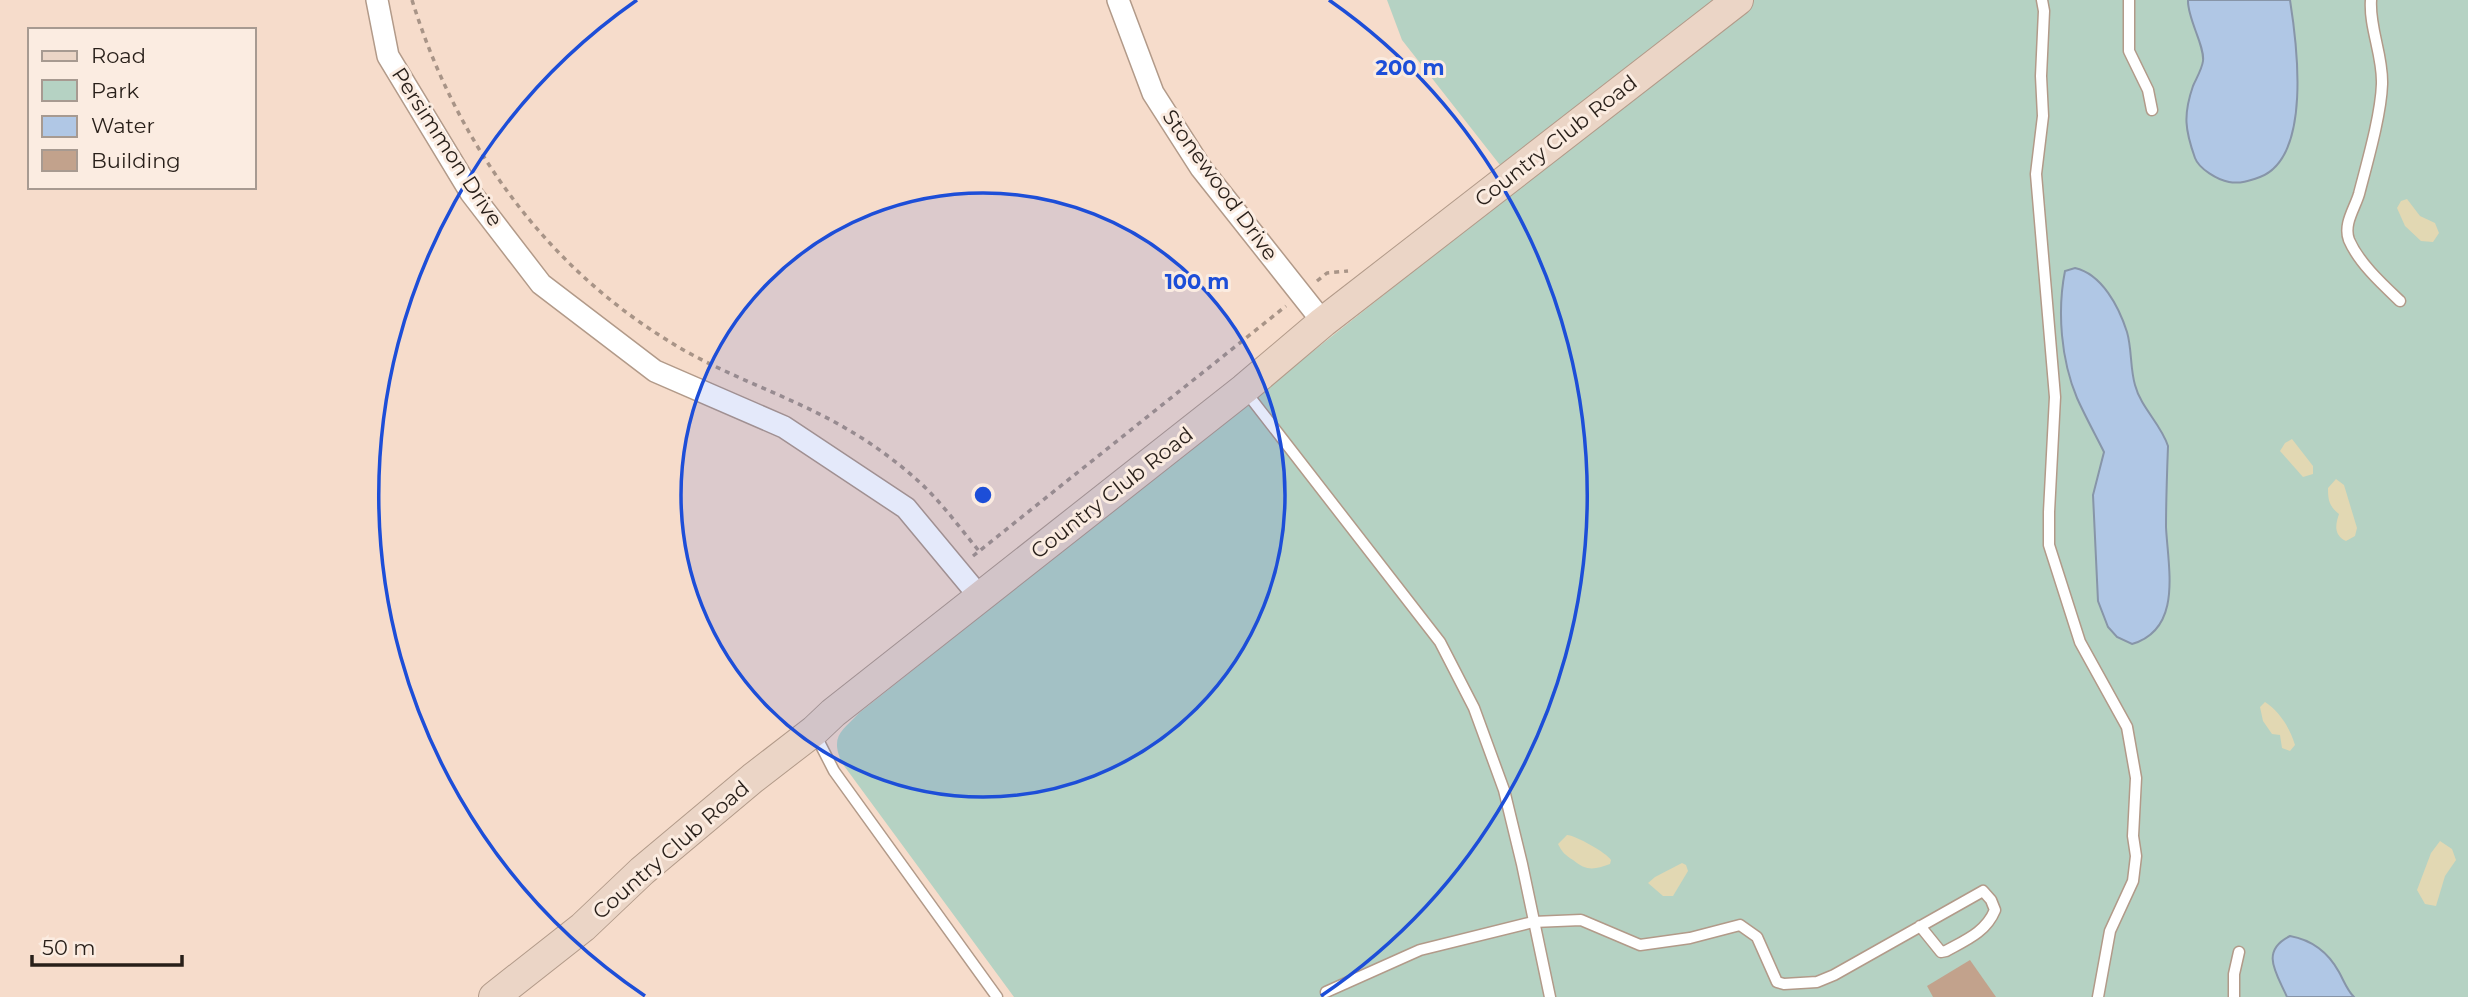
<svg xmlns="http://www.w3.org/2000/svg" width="2468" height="997" font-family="Montserrat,sans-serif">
<rect width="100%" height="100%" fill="#f6dccb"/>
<path fill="#b5d2c3" d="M1387,0H2468V997H1014L842,763C830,736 841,732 859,713L1518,188L1402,40Z"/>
<g fill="#e2d8b3">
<path d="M2407,199L2420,216L2435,223L2439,233L2433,242L2421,241L2405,226L2397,208L2401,201Z"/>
<path d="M2292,439L2313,466V474L2303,477L2280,451L2285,443Z"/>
<path d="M2336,479L2344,485L2357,528L2355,536L2346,541C2334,535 2335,526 2339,514C2329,506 2328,500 2328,488Z"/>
<path d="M2265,702C2280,712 2290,728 2295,745L2290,751L2282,748L2280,735L2272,734L2263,721L2260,707Z"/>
<path d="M1567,835C1575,835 1607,853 1611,860L1610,864C1594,870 1586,871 1573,860C1565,855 1562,852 1558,844Z"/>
<path d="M2440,841L2452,849L2456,860L2445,876L2436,906L2425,904L2417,890L2431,853Z"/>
<path d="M1682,863L1686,865L1688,871L1673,896H1663L1648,883L1655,877Z"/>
</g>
<g fill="#b0c7e5" stroke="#8795a8" stroke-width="2">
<path d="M2188,0H2290C2297,44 2312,157 2260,177C2249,181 2240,184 2229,182C2218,180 2199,169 2195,158C2185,130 2183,115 2193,86C2196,79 2202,69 2203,61C2205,46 2187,18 2188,0Z"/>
<path d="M2075,268C2102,274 2119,307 2127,332C2132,349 2130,368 2135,385C2141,408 2161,424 2168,446C2167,473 2166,500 2166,527C2168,568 2183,629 2132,644L2117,637L2108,627L2098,601L2093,495L2104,452C2095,434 2085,416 2077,398C2061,360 2057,311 2065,271Z"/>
<path d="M2290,936C2312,940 2328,952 2339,972C2344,981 2347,990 2354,997H2287C2277,974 2259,951 2290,936Z"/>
</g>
<path fill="#c2a28c" d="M1970,960L1996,997H1933L1927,986Z"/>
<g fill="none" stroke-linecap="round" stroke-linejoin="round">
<defs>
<g id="lane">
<path d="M2042,0L2044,11L2041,76L2043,116L2036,174L2055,397L2049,512V545L2080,642L2127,727L2136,778L2133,836L2136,856L2133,881L2110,931L2098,997"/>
<path d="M2129,0V51L2148,90L2152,110"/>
<path d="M2371,0C2369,28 2383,55 2382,84C2381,115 2367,163 2359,194C2355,208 2343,224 2349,240C2359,263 2382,284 2400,301"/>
<path d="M1246,392L1440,642L1474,708L1504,790L1522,864L1550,997"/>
<path d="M815,734L834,771L997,997"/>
<path d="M1326,992L1420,950L1533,922L1581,920L1640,945L1690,938L1740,925L1757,937L1777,982L1784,984L1817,982L1834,975L1983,891L1991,900L1995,910C1986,932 1966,940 1946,951L1941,952L1920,926"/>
<path d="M2234,997V974L2239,952"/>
</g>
<g id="street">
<path d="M377,0L388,56L471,193L541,284L655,371L784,427L906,508L980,597"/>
<path d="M1118,0L1153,93L1201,168L1323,322"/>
</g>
<path id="secondary" d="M494,997L583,927L642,871L753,778L814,731L833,713L1244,389L1323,322L1738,0"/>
</defs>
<use href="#lane" stroke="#b29a89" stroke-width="13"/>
<use href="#street" stroke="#b29a89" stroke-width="24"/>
<use href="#secondary" stroke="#b29a89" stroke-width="32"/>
<g stroke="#a89487" stroke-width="3.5" stroke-dasharray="5 5" stroke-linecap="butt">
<path d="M412,0C455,139 542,263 667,340C725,377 793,396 852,432C874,445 897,462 916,479C940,500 959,527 979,551"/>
<path d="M1317,281L1327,273L1348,271"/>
<path d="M973,556L1286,306"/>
</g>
<use href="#lane" stroke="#fff" stroke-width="10"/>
<use href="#street" stroke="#fff" stroke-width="21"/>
<use href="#secondary" stroke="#ebd5c6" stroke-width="30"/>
</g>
<circle cx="983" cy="495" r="302" fill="#1d4ed8" fill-opacity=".12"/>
<g fill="none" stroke="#1d4ed8" stroke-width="3.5">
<circle cx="983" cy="495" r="302"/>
<path d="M645 996A604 604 0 0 1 637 0M1329 0A604 604 0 0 1 1321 996"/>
</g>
<g text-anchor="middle" stroke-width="6" stroke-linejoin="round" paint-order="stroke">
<g font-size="21" fill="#281f19" stroke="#fbece1">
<text transform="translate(1556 141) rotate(-38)" y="7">Country Club Road</text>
<text transform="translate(447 147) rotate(57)" y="7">Persimmon Drive</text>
<text transform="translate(1220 185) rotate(54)" y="7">Stonewood Drive</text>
<text transform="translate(1112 493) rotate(-38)" y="7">Country Club Road</text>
<text transform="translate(671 850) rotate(-41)" y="7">Country Club Road</text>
</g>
</g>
<circle cx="983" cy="495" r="10" fill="#1d4ed8" stroke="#fbece1" stroke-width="3.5"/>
<g font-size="21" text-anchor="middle" font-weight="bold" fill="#1d4ed8" stroke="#fbece1" stroke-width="6" stroke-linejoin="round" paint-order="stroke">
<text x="1410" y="75">200 m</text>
<text x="1197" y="289">100 m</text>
</g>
<rect x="28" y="28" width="228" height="161" fill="#fbece1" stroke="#a79a91" stroke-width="2"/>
<rect x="42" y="51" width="35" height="10" fill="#ebd5c6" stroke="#a79a91" stroke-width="2"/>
<text x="91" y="63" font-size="21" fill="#281f19">Road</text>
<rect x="42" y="80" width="35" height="21" fill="#b5d2c3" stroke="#a79a91" stroke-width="2"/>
<text x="91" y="98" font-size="21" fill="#281f19">Park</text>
<rect x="42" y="116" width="35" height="21" fill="#b0c7e5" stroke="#a79a91" stroke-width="2"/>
<text x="91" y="133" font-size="21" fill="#281f19">Water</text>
<rect x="42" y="150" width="35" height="21" fill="#c2a28c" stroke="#a79a91" stroke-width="2"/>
<text x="91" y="168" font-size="21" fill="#281f19">Building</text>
<path d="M32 955v10h150v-10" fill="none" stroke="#281f19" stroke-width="3.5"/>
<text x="42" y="955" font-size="21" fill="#281f19" stroke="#fbece1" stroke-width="5" paint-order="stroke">50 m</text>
</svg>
